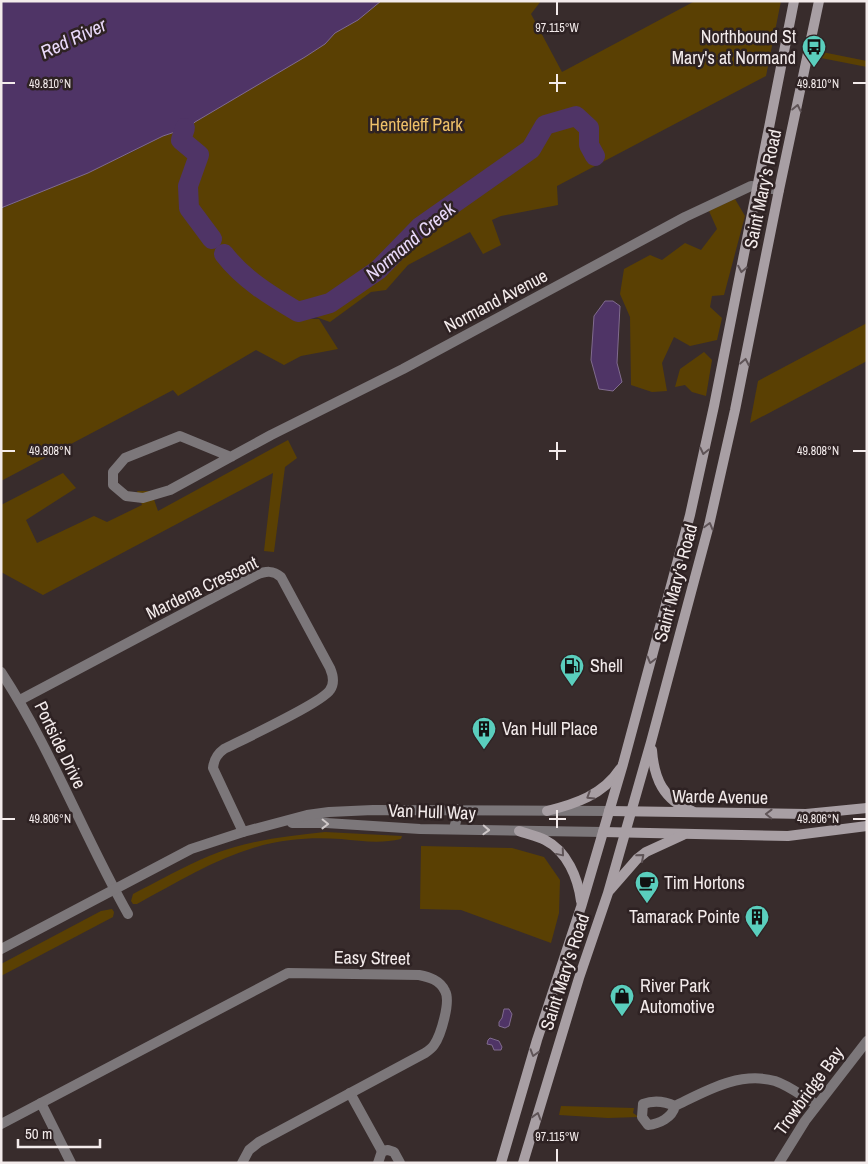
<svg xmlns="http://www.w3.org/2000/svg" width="868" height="1164" font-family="'Archivo Narrow',sans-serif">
<rect width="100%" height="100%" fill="#382c2c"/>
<g fill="#5a4003">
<path d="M381,1H541L531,14L562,72L695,1H781L766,76L557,186L558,205L501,216L492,220L501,245L483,254L470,232L408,265L386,290L371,292L330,322L313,316L306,319H319L338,349L301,356L284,365L256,350L178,396L173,390L1,481V209L132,152L163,136L190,127L195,122L308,48L325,44L335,33L358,20Z"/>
<path d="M822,52L867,61V67L821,58Z"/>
<path d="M735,199L745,216L724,295L712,296L710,307L722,318L717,340L690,346L674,337L662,363L667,391L652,392L631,385L630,317L620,294L624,269L650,255L662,260L685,243L701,250L717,229L709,211Z"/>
<path d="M867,323V361L750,423L758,381Z"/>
<path d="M704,352L712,360L706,396L692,392L685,385L675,387L680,369Z"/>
<path d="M288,440L297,458L285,467L274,552L264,551L273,473L43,595L1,572V505L63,473L76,488L26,520L37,543L94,516L107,522L142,505L137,491H151L158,511Z"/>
<path d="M325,832L402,836L401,839C380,844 362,841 341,839C324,838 307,838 291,840C235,846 185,878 137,904H133L131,901L133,894C158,881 183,867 209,856C246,841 285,836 325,832Z"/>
<path d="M421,846L512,848L544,857L560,880L559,913L551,943L461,910L420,909Z"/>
<path d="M112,909L114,912L113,917L1,976V964L101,911Z"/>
<path d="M561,1106L634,1108L633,1113L639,1117L608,1118L559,1115Z"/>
</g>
<g fill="#4f3466" stroke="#806b8e">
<path d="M1,1H381L358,20L335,33L325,44L305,57L195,122L190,127L163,136L88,173L1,208Z"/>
<path d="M605,301H613L620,306L617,363L622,382L613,391L599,389L591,360L594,316Z"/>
<path d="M504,1009H509L512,1014L509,1026L505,1028L499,1026V1022L502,1018Z"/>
<path d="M490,1038L499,1041L502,1047L501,1050H494L492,1045L487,1044L488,1040Z"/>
</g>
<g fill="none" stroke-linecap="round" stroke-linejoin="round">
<g stroke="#4f3466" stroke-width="20">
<path d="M185,128L181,140L199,155L188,186L189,208L212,239"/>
<path d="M224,254C243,279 271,296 298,312L330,303L378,270L420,227L531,149L545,125L576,116L589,128V145L595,156"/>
</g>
<g stroke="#7c777a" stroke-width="10">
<path d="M231,457L180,436L125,458L113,472V485L126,496L143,498L170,490L271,435L403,369L685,217L751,186L779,190"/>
<path d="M1,672C51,748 83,835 128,914"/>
<path d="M20,700L256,575C266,571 273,570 281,577L330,668C333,675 335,683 330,690C323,702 242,740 224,749C217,754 214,759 213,768L243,832"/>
<path d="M292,823H326L420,829L603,832"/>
<path d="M454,829L459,809"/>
<path d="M1,949L191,849L243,832L307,815L329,812L373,810L609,811"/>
<path d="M350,1093L382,1151"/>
<path d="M41,1103L71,1163"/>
<path d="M675,1106C672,1118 659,1124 648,1125L642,1117L643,1104C654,1100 664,1101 675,1106C706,1091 739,1071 775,1081C790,1086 803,1097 816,1104"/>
<path d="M1,1124L288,973L419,975C429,977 440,980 445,991C451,1001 441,1035 434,1045C432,1048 428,1051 425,1053L259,1142L249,1150L242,1163"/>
<path d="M382,1151L388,1150L394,1152L400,1163"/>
<path d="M378,1163L382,1151"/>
<path d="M779,1163L805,1121L867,1041"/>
</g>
<g stroke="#a89fa4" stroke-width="10">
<path d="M652,750C654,778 663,800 692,811"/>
<path d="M547,811C575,804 603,795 620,769"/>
<path d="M609,811L806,814L867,808"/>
<path d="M519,831C527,834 537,836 545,840C567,851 578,878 581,901"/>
<path d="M603,832L788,836L867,826"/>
<path d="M610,890L637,859L646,852L683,835"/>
<path d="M501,1163L537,1040L581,907L623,764L690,515L714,406L794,1"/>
<path d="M523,1163L579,978L608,893L651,742L709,525L735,410L779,190L819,1"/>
</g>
</g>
<defs><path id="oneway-chevron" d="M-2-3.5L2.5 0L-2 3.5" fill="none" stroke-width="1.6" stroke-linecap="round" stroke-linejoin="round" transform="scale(1.25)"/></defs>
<g stroke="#5f5457">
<use href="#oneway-chevron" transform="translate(797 108) rotate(-78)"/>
<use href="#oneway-chevron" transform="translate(742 269) rotate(101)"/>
<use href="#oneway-chevron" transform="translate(745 362) rotate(-79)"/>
<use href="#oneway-chevron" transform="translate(704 451) rotate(103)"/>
<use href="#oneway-chevron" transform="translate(709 526) rotate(-75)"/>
<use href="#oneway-chevron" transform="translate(651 660) rotate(105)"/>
<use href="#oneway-chevron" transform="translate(590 796) rotate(148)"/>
<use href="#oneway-chevron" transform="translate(769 814) rotate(-179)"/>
<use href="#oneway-chevron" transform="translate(561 853) rotate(50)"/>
<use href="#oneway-chevron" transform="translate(641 857) rotate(-41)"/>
<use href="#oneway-chevron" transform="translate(534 1053) rotate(107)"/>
<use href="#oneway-chevron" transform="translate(537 1116) rotate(-73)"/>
</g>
<g stroke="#cfc8c9">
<use href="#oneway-chevron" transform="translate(325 824) rotate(1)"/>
<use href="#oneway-chevron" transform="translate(486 830) rotate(2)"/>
</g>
<path fill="none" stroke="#f3ebeb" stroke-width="2" d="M557,2V15M557,74V92M2,83H15M549,83H566M853,83H866M557,442V460M2,451H15M549,451H566M853,451H866M557,810V828M2,819H15M549,819H566M853,819H866M557,1149V1162"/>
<defs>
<symbol id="bus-pin" viewBox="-11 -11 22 30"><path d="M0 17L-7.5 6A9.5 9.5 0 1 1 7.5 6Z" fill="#5acebd" stroke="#2e2223"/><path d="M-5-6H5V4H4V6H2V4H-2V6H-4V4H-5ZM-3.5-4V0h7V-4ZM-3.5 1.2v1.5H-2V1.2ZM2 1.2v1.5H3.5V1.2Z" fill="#111"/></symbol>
<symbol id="fuel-pin" viewBox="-11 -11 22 30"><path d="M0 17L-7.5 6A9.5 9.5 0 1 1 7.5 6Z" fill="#5acebd" stroke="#2e2223"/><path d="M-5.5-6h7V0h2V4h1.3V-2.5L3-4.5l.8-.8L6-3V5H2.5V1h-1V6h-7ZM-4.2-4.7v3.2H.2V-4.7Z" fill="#111"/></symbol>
<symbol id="building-pin" viewBox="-11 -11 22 30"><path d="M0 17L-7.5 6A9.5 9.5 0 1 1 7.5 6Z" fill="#5acebd" stroke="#2e2223"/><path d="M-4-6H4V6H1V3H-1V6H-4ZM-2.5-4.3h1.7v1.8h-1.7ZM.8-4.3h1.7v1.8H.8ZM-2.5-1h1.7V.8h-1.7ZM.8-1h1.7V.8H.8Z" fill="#111"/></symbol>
<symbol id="cafe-pin" viewBox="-11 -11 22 30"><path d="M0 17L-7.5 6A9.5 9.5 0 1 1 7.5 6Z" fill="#5acebd" stroke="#2e2223"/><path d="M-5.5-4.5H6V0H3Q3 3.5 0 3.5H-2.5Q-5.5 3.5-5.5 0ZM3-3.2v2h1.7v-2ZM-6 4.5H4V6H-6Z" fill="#111"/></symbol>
<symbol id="shop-pin" viewBox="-11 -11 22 30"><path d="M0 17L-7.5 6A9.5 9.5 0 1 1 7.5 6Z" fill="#5acebd" stroke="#2e2223"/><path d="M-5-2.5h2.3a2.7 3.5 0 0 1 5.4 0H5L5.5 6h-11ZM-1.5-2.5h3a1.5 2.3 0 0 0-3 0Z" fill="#111"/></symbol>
</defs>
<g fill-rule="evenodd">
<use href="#bus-pin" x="800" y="33" width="28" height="38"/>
<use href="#fuel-pin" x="558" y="652" width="28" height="38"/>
<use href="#building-pin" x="470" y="715" width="28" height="38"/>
<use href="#cafe-pin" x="633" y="869" width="28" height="38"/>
<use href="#building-pin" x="743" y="903" width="28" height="38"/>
<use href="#shop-pin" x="608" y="982" width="28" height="38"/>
</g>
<g text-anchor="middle" stroke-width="5" stroke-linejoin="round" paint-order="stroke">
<g font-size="18" fill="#f3ebeb" stroke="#2e2223" text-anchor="start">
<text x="796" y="43" text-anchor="end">Northbound St<tspan x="796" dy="21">Mary's at Normand</tspan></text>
<text x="590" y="672">Shell</text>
<text x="502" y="735">Van Hull Place</text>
<text x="664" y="889">Tim Hortons</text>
<text x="740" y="923" text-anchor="end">Tamarack Pointe</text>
<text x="640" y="992">River Park<tspan x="640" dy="21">Automotive</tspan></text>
</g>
<g font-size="18" fill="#edbf68" stroke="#2e2223">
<text x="416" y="131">Henteleff Park</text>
</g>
<g font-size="18" fill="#f3ebeb" stroke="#2e2223">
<text transform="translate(763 189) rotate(-78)" y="6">Saint Mary’s Road</text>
<text transform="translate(496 301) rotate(-28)" y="6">Normand Avenue</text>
<text transform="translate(676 583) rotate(-75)" y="6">Saint Mary’s Road</text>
<text transform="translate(202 588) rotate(-26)" y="6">Mardena Crescent</text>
<text transform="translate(60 745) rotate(64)" y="6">Portside Drive</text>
<text transform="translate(720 797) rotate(1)" y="6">Warde Avenue</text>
<text transform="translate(432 812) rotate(2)" y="6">Van Hull Way</text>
<text transform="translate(372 958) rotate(1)" y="6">Easy Street</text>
<text transform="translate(565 972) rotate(-72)" y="6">Saint Mary’s Road</text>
<text transform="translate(809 1091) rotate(-54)" y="6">Trowbridge Bay</text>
</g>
<g font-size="19" font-style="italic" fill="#e9d9f9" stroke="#2e2223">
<text transform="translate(73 38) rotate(-25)" y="7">Red River</text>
<text transform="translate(410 241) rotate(-40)" y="7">Normand Creek</text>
</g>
</g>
<g font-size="12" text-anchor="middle" fill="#f3ebeb" stroke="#2e2223" stroke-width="5" stroke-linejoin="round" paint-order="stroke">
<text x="557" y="32">97.115°W</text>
<text x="50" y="88">49.810°N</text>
<text x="818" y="88">49.810°N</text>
<text x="50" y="455">49.808°N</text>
<text x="818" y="455">49.808°N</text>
<text x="50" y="823">49.806°N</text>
<text x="818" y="823">49.806°N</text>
<text x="557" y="1141">97.115°W</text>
</g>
<rect width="868" height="1164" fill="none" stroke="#f3ebeb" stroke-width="5"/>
<path d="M18 1139v8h82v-8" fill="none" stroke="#f3ebeb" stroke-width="2.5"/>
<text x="25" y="1139" font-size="15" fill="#f3ebeb" stroke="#2e2223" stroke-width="4" paint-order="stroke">50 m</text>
</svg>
